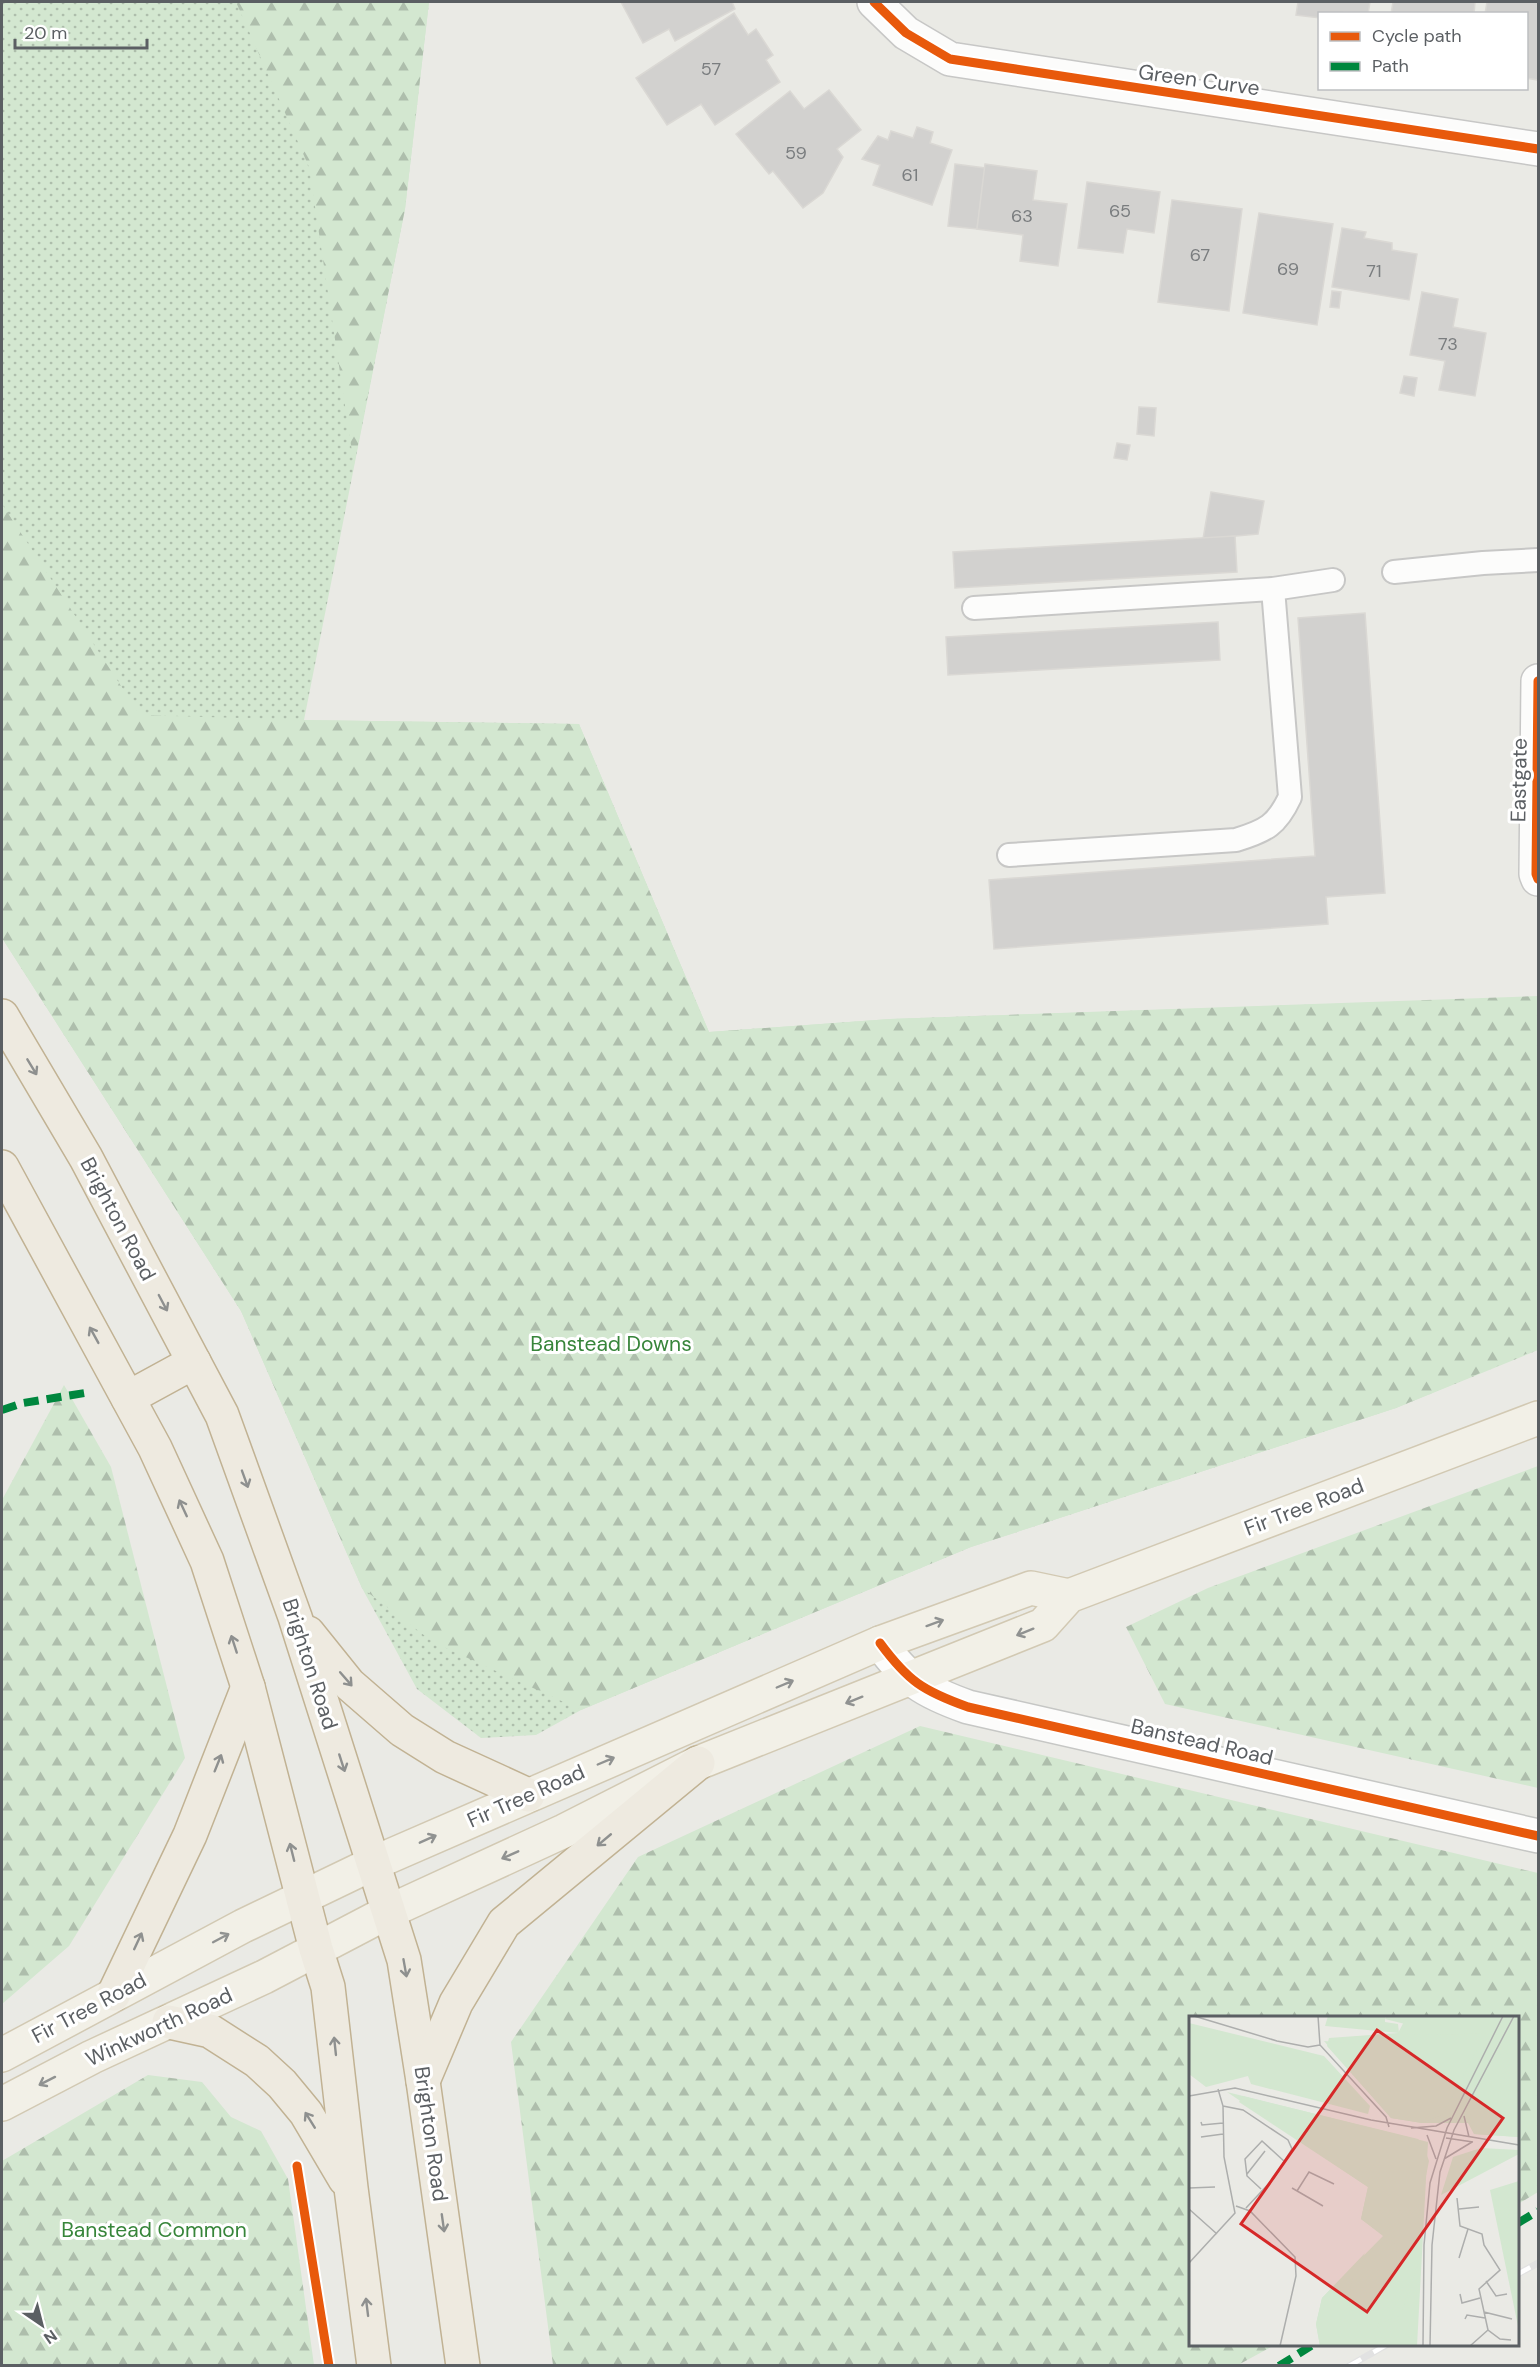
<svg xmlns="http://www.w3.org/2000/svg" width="1540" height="2367" viewBox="0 0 1540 2367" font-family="'DM Sans',sans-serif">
<defs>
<pattern id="grass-dots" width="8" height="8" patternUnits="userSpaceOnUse" patternTransform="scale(1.5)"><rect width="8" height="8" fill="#d3e7d0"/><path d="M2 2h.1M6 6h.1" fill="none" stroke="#aebeac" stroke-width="1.8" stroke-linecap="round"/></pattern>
<pattern id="forest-firs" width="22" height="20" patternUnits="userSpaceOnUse" patternTransform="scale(1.5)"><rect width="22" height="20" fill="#d3e7d0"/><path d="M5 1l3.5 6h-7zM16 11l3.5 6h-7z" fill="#aebeac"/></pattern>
</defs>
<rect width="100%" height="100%" fill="#eaeae5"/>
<!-- grass -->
<polygon fill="url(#grass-dots)" points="2,2 429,2 405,209 304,720 579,724 709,1032 890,1019 1538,997 1538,1350 1396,1408 971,1547 581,1710 536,1735 481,1738 417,1689 362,1588 241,1311 2,938"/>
<!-- forest -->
<g fill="url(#forest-firs)">
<polygon points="236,2 429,2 405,209 354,465 309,167"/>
<polygon points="2,504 140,715 304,720 579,724 709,1032 890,1019 1538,996 1538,1349 1396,1408 971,1547 581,1710 433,1642 362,1588 241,1311 2,938"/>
<polygon points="64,1385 111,1467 185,1758 69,1946 2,2004 2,1500"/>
<polygon points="1538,1466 1538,1788 1165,1704 1126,1627 1208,1588"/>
<polygon points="920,1726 1538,1873 1538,2192 1518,2204 1518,2018 1190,2018 1190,2344 1275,2345 1238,2365 553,2365 511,2042 638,1857"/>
<polygon points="148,2075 202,2082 231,2117 261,2131 288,2179 314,2365 2,2365 2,2161"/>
</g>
<!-- building -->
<g fill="#d2d1cf" stroke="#dad8d4" stroke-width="1.5">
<polygon points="621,2 732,2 735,9 675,41 669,29 643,43"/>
<polygon points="1298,2 1370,2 1368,14 1344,12 1344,14 1320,14 1320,18 1296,15"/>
<polygon points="1393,2 1475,2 1474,14 1391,14"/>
<polygon points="1487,2 1538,2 1538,80 1526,78 1526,14 1485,14"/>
<polygon points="734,13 748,35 756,29 773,55 766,60 780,82 715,125 701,104 667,125 636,78"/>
<polygon points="829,90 861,130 837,149 843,157 823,193 803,208 773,171 769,174 736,134 790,91 804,109"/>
<polygon points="917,127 933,132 930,143 952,150 932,205 873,185 880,165 862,159 878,136 888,140 891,131 913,138"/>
<polygon points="955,164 985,168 977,229 948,226"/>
<polygon points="985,164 1037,171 1033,200 1067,204 1058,266 1020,261 1023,235 977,229"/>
<polygon points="1087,182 1160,192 1154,233 1127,229 1123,253 1078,248"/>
<polygon points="1172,200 1242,209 1229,311 1158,302"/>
<polygon points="1259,213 1333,224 1317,325 1243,313"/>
<polygon points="1342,228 1366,232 1364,238 1392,243 1392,250 1417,254 1409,300 1332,287"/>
<polygon points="1332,291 1341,292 1339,308 1330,307"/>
<polygon points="1422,292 1458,299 1453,327 1486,333 1475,396 1439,390 1445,361 1410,355"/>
<polygon points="1404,376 1417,378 1414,396 1400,393"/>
<polygon points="1139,407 1156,408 1154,436 1137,434"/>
<polygon points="1117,443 1130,445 1127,460 1114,458"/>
<polygon points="1211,492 1264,501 1258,534 1203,539"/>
<polygon points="1235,536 1237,572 955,588 953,552"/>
<polygon points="1365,613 1385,893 1326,897 1328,924 994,949 989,880 1315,856 1298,618"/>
<polygon points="1218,622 1220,660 948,675 946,637"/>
</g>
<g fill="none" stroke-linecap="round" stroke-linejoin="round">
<!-- lane casing -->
<g stroke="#c7c7c6" stroke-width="26">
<g id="lane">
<polyline points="1394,572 1483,563 1538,560"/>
<polyline points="974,608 1273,589 1333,580"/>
<path d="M 1009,855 L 1236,840 C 1266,831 1277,825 1290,797 L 1273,589"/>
</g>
</g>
<!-- street casing -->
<g stroke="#c7c7c6" stroke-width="36">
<g id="street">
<polyline points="874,2 906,33 950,59 1538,149"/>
<polyline points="1538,681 1536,874 1538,879"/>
</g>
</g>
<!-- secondary casing -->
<g stroke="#c6c7c5" stroke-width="36">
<path id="secondary" d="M 880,1643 C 908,1681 923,1691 968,1707 L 1538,1836"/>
</g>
<!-- primary casing -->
<g stroke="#d2c9b3" stroke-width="36">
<g id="primary">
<polyline points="2,2055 243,1926 374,1863 880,1643 1031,1588 1069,1596"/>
<polyline points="2,2104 92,2057 264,1977 390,1911 564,1831 698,1763 1043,1625 1069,1596 1538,1418"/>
</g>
</g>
<!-- highway casing -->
<g stroke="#c1b293" stroke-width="36">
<g id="highway">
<polyline points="2,1016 86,1158 222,1415 295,1617 404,1960 423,2081 463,2366"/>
<polyline points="2,1167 155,1448 207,1561 248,1687 316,1949 328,1987 351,2188 374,2366"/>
<polyline points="128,1398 194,1362"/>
<polyline points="308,1633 349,1684 402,1730 445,1757 528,1795"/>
<polyline points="114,1994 190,1835 248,1687"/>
<polyline points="169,2022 210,2031 257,2061 282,2084 306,2113 345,2179"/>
<polyline points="423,2081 456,2003 504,1923 698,1763"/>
</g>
</g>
<!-- lane -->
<use href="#lane" stroke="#fcfcfb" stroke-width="22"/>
<!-- street -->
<use href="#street" stroke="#fcfcfb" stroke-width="33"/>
<!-- secondary -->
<use href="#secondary" stroke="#fcfcfb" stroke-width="33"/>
<!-- primary -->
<use href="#primary" stroke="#f2f0e7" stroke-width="33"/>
<!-- highway -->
<use href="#highway" stroke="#eeeae0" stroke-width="33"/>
<!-- rail casing -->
<g stroke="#e2e2e2" stroke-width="7">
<g id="rail">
<polyline points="1518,2274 1538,2263"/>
<polyline points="1349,2366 1388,2344"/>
</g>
</g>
<!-- rail -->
<use href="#rail" stroke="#fff" stroke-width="4.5" stroke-dasharray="14" stroke-linecap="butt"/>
<!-- quiet -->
<g stroke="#00873e" stroke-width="8" stroke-dasharray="15 8" stroke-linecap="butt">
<polyline points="2,1410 23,1403 91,1392"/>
<polyline points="1518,2223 1538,2211"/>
<polyline points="1279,2366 1314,2344"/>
</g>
<!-- cycleway casing -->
<g stroke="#fff" stroke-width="13">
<g id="cycleway">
<polyline points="874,2 906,33 950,59 1538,149"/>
<polyline points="1538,681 1536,874 1538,879"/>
<path d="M 880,1643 C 908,1681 923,1691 968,1707 L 1538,1836"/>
<polyline points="297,2166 329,2366"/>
</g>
</g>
<!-- cycleway -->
<use href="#cycleway" stroke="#e8590c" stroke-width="9"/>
</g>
<!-- one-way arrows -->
<defs><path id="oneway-shaft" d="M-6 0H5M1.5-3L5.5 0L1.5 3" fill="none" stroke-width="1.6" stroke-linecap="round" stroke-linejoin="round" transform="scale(1.5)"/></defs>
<g stroke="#8e908f">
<use href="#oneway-shaft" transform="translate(32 1067) rotate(59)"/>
<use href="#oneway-shaft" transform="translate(163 1303) rotate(62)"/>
<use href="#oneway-shaft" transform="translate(94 1335) rotate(-119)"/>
<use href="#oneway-shaft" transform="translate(245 1479) rotate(70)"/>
<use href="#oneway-shaft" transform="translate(183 1508) rotate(-115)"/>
<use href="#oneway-shaft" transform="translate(234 1644) rotate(-108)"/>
<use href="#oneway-shaft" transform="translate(346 1679) rotate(49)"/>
<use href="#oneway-shaft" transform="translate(218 1763) rotate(-68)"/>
<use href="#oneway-shaft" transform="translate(342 1763) rotate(72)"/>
<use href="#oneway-shaft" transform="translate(604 1840) rotate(140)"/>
<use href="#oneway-shaft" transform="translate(292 1852) rotate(-104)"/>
<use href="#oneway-shaft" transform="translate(138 1941) rotate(-65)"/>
<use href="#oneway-shaft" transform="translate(405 1968) rotate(80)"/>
<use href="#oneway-shaft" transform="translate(335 2046) rotate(-96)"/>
<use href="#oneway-shaft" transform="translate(310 2120) rotate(-122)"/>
<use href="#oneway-shaft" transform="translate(443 2223) rotate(82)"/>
<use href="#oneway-shaft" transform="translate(367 2307) rotate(-97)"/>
</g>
<g stroke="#909291">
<use href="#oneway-shaft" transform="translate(935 1623) rotate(-20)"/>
<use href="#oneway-shaft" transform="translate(1025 1632) rotate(158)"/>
<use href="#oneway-shaft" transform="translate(785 1684) rotate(-23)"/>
<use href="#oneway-shaft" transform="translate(854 1700) rotate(158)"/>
<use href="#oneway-shaft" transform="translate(606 1761) rotate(-23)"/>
<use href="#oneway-shaft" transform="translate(428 1839) rotate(-24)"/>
<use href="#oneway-shaft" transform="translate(510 1855) rotate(156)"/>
<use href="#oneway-shaft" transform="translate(221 1938) rotate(-28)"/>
<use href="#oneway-shaft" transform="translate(47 2081) rotate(153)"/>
</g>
<g text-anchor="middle" stroke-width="6" stroke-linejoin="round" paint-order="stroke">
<!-- number labels -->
<g font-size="18" fill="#7a7d7f">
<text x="711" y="75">57</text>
<text x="796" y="159">59</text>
<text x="910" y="181">61</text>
<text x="1120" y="217">65</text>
<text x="1022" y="222">63</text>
<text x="1200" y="261">67</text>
<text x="1288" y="275">69</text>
<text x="1374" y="277">71</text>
<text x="1448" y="350">73</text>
</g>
<!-- street labels -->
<g font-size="21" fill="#5b5f63" stroke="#fff">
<text transform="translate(1199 80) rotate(8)" y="7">Green Curve</text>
<text transform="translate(1519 780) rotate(-89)" y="7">Eastgate</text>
<text transform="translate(118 1219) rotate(62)" y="7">Brighton Road</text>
<text transform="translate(1304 1507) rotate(-21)" y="7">Fir Tree Road</text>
<text transform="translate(310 1664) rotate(72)" y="7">Brighton Road</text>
<text transform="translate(1202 1742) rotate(13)" y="7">Banstead Road</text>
<text transform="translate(526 1796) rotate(-24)" y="7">Fir Tree Road</text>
<text transform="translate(89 2008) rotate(-28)" y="7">Fir Tree Road</text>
<text transform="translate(159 2027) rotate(-25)" y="7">Winkworth Road</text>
<text transform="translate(431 2134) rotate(82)" y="7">Brighton Road</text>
</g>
<!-- park labels -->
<g font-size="21" fill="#37853a" stroke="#fff">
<text x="611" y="1351">Banstead Downs</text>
<text x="154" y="2237">Banstead Common</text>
</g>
</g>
<!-- overview -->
<g transform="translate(1189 2016)">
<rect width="330" height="330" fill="#eaeae5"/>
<path d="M 218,0 L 330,0 L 330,121 L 285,118 L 279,107 L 233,107 L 202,102 L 138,30 L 140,22 L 209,17 ZM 38,76 L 239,126 L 228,330 L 131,330 L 127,308 L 133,282 L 194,220 L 172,203 L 179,171 ZM 330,165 L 330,315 L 301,174 Z" fill="#d3e7d0"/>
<path d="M 197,0 L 273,0 L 274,4 L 307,0 L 299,17 L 251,19 L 219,18 L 216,8 L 196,3 ZM 0,7 L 135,40 L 181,90 L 179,98 L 62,68 L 59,60 L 17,71 L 0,58 ZM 135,25 L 239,34 L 288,34 L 253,99 L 233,107 L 202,102 ZM 330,26 L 330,121 L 285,118 L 280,101 L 316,30 ZM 54,80 L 229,123 L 237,137 L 240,145 L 234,175 L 231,242 L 211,300 L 188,308 L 196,330 L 131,330 L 127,308 L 133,282 L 176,237 L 163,264 L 157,295 L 206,294 L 208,229 L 172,203 L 179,171 L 50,86 ZM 292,132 L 330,134 L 330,138 L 252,179 L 264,141 Z" fill="#d3e7d0"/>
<path d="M 139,0 L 196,0 L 196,6 L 209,8 L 210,17 L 136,10 Z" fill="#d3e7d0"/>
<path fill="none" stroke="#adaead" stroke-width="1.5" d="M 5,0 L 88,25 L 119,31 L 131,29M 129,0 L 131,29 L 197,101 L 200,111M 0,80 L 46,72 L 182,104 L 330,129M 34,90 L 54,94 L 99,124 L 103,133 L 85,162 L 57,192M 275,100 L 280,121M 12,106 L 13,109 L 34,107M 222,112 L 247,110 L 262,102M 238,119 L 247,143M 12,121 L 34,118M 257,122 L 284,126M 255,143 L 283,126M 58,158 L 76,135M 0,172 L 26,171M 103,172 L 134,190M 72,173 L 58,160 L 56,143 L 73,125 L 96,146M 108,175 L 120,156 L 145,168M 268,182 L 271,210 L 293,218 L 295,229 L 311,254 L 290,273 L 299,314 L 311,323 L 322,324M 47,190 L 61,195 L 106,241 L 107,260 L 91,330M 0,193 L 28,218M 270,193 L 290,191M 270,242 L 279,213M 0,247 L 46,197 L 35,141 L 34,90 L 29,73M 297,265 L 307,280 L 318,278M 271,278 L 273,287 L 291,282M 295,296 L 323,303M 276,303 L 278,299 L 296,302M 234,330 L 235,229 L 241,167 L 258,112 L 314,0M 241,330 L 243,229 L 251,156 L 265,114 L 325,0M 281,330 L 299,314"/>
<path fill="#d62828" fill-opacity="0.15" stroke="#d62828" stroke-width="3" d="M 188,14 L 314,102 L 178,296 L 52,208 Z"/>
<rect width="330" height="330" fill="none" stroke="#5b5f63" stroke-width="3"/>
</g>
<!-- border -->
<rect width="1540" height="2367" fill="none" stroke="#5b5f63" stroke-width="6"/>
<!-- legend -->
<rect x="1318" y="12" width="210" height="78" fill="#ffffff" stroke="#bdbfc1" stroke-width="1.5"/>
<rect x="1330" y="32" width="30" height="9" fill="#e8590c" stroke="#bdbfc1" stroke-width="1.5"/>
<text x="1372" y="42" font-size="18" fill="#5b5f63">Cycle path</text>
<rect x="1330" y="62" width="30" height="9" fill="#00873e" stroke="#bdbfc1" stroke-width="1.5"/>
<text x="1372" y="72" font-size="18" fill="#5b5f63">Path</text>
<!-- north arrow -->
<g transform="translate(42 2325) rotate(145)" stroke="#ffffff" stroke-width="4.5" paint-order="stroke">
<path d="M0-4.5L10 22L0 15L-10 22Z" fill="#5b5f63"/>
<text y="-9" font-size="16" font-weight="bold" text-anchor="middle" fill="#5b5f63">N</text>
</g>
<!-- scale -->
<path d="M15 39v9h132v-9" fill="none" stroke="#5b5f63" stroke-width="3"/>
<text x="24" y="39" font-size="18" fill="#5b5f63" stroke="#ffffff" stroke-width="4.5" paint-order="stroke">20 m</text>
</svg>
